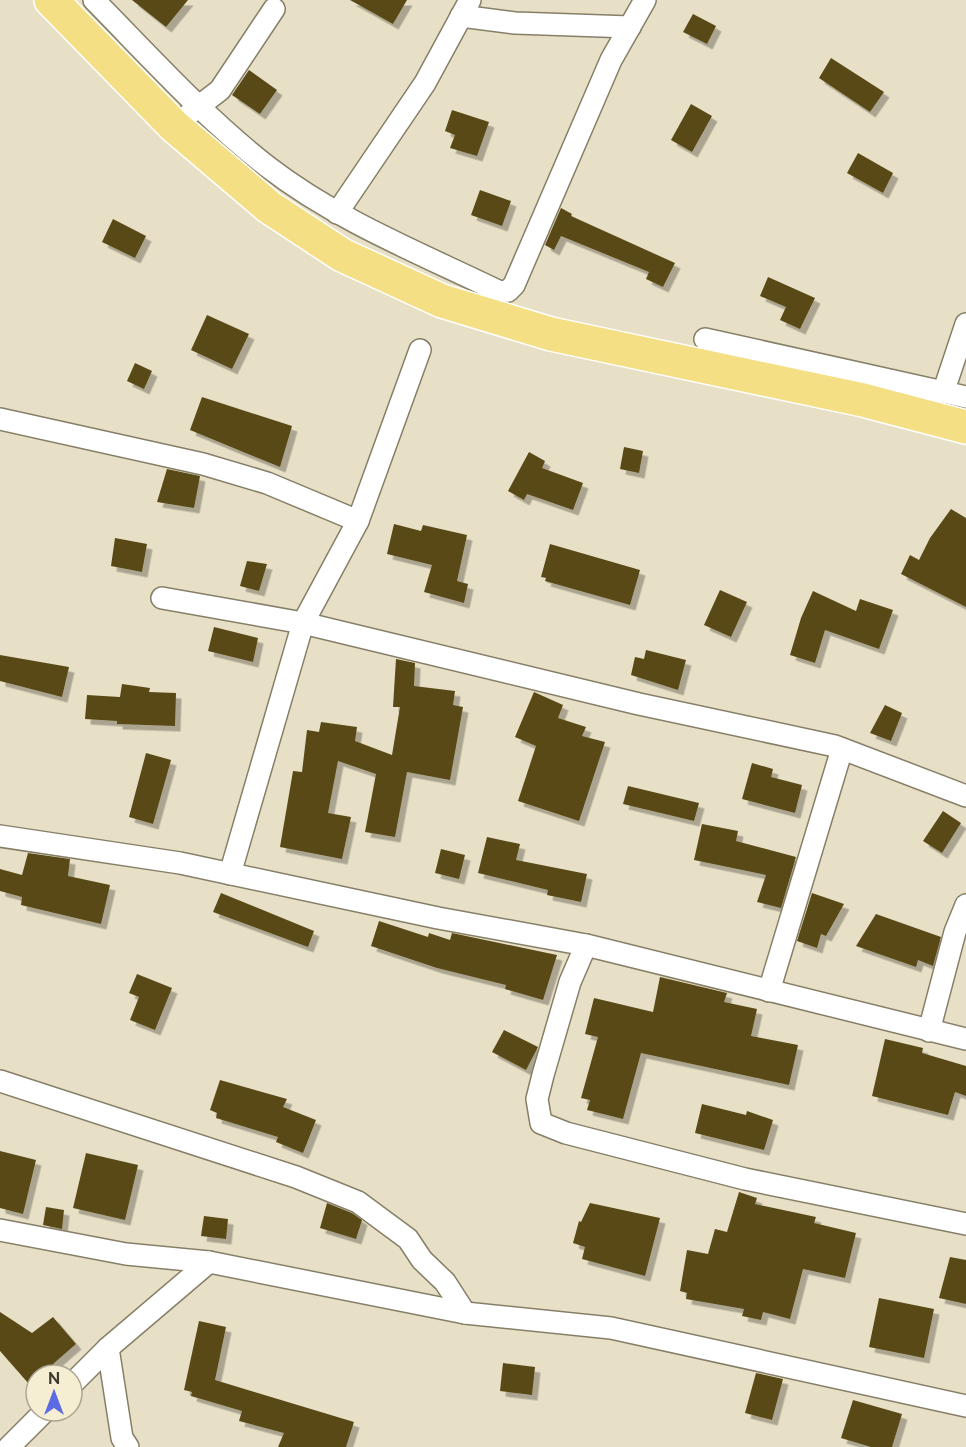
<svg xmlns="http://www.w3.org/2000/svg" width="966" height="1447" viewBox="0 0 966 1447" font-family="Raleway,sans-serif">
<defs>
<filter id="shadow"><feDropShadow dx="5.5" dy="5.5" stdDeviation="0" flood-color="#0004"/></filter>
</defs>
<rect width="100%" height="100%" fill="#e8e0c6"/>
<!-- building -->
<g fill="#584a17" filter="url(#shadow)">
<polygon points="132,0 188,0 166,27"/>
<polygon points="350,0 407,0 393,24"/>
<polygon points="693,14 716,26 707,44 683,32"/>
<polygon points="831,58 884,92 870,112 819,78"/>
<polygon points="249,70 277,90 260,114 232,95"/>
<polygon points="691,104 712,116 692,152 671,140"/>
<polygon points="452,110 489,122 477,156 450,148 455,135 445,131"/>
<polygon points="858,153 893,173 883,193 847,173"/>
<polygon points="480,190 511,201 502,226 471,215"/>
<polygon points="561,208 572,214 571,216 675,263 663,287 646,279 649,272 561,236 554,250 545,245"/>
<polygon points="113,219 146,236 135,258 102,242"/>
<polygon points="768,277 815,298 800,329 780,320 786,307 760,296"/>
<polygon points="207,315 249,334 232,369 191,350"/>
<polygon points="135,363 152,371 144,389 127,381"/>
<polygon points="202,397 292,426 280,467 190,430"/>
<polygon points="624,447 643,451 639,473 620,469"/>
<polygon points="529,452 545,461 542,468 583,483 573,510 527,494 524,500 508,491"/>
<polygon points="167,469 200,476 194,508 157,502"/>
<polygon points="951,509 966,518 966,607 901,574 910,555 919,560 930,538"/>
<polygon points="394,524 421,531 423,525 467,535 457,581 468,584 464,603 424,592 432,565 387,554"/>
<polygon points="115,538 147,544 142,572 111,566"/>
<polygon points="550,544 640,570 630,605 545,581 546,578 541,577"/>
<polygon points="247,561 267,564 259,591 240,586"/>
<polygon points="720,590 747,602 731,637 704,625"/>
<polygon points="813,591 856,611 860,599 893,610 879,649 825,630 815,663 790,655 801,618"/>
<polygon points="214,627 258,638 253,662 208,651"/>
<polygon points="646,650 686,660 678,690 631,675 635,657 644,659"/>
<polygon points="0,655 69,667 62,697 0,681"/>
<polygon points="396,659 415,663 414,686 455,691 453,705 463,707 450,780 407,772 395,837 365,832 376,774 338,761 328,813 351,817 342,859 280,847 293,771 302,772 307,730 319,732 321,722 357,727 355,741 392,755 400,707 393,707"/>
<polygon points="122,684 150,688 149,692 176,693 175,726 117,724 117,721 85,719 87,695 120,697"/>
<polygon points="534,692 563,705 558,718 586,727 582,736 605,742 579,821 518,801 536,746 515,737"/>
<polygon points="885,705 902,713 891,741 870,733"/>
<polygon points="146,753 171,760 153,824 129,817"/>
<polygon points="752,763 773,769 771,777 802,785 795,813 742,799"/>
<polygon points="628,786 699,803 694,821 623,804"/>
<polygon points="943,811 961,823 942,853 923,841"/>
<polygon points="702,824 738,831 736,841 796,857 781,908 757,902 766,875 694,860"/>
<polygon points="487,837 520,844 516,860 587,874 581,902 547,895 548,890 478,873"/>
<polygon points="441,849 465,855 459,879 435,873"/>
<polygon points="28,853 70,859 68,876 110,885 101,924 21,905 22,897 0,891 0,869 22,875"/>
<polygon points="221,893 314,931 308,947 213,912"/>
<polygon points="812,893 844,904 826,936 821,934 817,948 797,941"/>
<polygon points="876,914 941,937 933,966 918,960 916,967 856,946"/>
<polygon points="379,921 428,937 429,933 450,940 452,933 557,955 543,1000 505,989 506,985 437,968 371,946"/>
<polygon points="137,974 172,988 155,1030 130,1020 139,997 129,993"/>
<polygon points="660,977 727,993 724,1002 757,1009 751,1036 798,1045 789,1085 641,1053 623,1119 587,1110 590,1100 581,1098 598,1037 585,1034 594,998 653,1012"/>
<polygon points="504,1030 538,1047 526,1070 492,1052"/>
<polygon points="885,1039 923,1048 922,1053 966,1066 966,1096 955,1092 948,1115 872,1096"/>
<polygon points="220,1080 287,1099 283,1107 316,1120 303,1153 276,1142 278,1137 216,1118 217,1113 210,1110"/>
<polygon points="702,1104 746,1115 747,1111 773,1120 764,1150 695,1133"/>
<polygon points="0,1151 36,1160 23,1214 0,1208"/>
<polygon points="86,1153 138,1165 125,1220 73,1208"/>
<polygon points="739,1192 757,1198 755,1204 816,1217 814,1223 856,1233 845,1278 803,1269 790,1319 763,1312 761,1320 742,1316 744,1309 686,1299 687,1293 680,1291 687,1250 708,1254 715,1229 727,1232"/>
<polygon points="327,1203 352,1213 362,1220 356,1239 320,1228"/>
<polygon points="590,1203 660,1218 645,1276 582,1259 585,1247 573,1243 579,1221 581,1222"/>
<polygon points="46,1207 64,1210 62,1229 43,1225"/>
<polygon points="204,1216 228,1219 226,1239 201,1236"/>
<polygon points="950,1257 966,1260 966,1304 939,1298"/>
<polygon points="879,1298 934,1309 924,1358 869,1347"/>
<polygon points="0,1312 32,1333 53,1317 76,1344 53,1364 63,1375 36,1375 36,1392 0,1351"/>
<polygon points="199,1321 226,1327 215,1380 354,1422 346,1447 278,1447 284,1433 239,1421 242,1411 191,1396 192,1392 184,1390"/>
<polygon points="503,1363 535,1367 532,1395 500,1391"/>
<polygon points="756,1373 783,1379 772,1420 745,1413"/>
<polygon points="853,1400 902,1414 892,1447 871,1447 841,1438"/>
</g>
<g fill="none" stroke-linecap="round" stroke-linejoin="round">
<!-- street casing -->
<g stroke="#867f67" stroke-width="24">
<g id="street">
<path d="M 94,0 C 150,57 205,118 268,167 C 338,221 422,254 500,292 L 508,291 L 514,285 L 611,60 L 645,0"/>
<polyline points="461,16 515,23 630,27"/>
<polyline points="189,114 220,90 274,9"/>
<polyline points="337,213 425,83 470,0"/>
<polyline points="705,339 966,397"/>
<polyline points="944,390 966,324"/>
<polyline points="0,419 203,464 267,483 358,521"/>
<polyline points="162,598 303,623 639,704 835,746 966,796"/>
<polyline points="0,836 180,863 438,918 586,945 966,1039"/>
<polyline points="230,874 303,623 358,521 420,350"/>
<polyline points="586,945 570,982 543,1075 537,1099 541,1123 566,1133 745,1179 966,1224"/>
<polyline points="769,991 842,749"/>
<polyline points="929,1031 955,932 966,905"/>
<polyline points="0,1081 296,1177 358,1202 408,1239 422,1260 445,1282 465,1313"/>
<polyline points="0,1230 126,1254 209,1262 465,1313 611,1328 966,1406"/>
<polyline points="108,1348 122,1438 128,1447"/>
<polyline points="72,1384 108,1348 209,1262"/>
<polyline points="9,1447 45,1411"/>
</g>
</g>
<!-- primary casing -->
<g stroke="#fff" stroke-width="36">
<polyline id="primary" points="51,0 174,126 269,207 342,255 442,301 551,334 863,400 966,427"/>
</g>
<!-- street -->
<use href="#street" stroke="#fff" stroke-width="21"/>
<!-- primary -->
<use href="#primary" stroke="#f5df85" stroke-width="33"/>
</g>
<!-- north arrow -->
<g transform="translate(54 1393)"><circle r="28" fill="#f5eed3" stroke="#aca692" stroke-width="1.5"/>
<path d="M0-4.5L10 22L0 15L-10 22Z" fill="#5c6be3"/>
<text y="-9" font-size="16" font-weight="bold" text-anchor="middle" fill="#3e3b30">N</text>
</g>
</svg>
